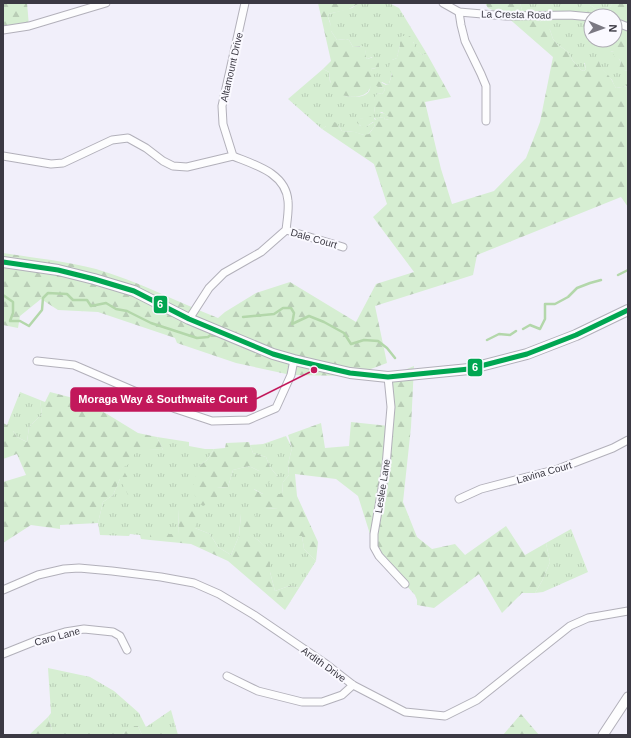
<svg xmlns="http://www.w3.org/2000/svg" width="631" height="738" viewBox="0 0 631 738" font-family="Arial,sans-serif">
<defs>
<pattern id="grass-tufts" width="24" height="20" patternUnits="userSpaceOnUse"><rect width="24" height="20" fill="#d6eed2"/><path d="M3 7l-1-3M5 7V3M7 7l1-3M15 17l-1-3M17 17v-4M19 17l1-3" fill="none" stroke="#b9cdb6"/></pattern>
<pattern id="forest-firs" width="22" height="20" patternUnits="userSpaceOnUse"><rect width="22" height="20" fill="#d6eed2"/><path d="M5 1l3.5 6h-7zM16 11l3.5 6h-7z" fill="#b9cdb6"/></pattern>
</defs>
<rect width="100%" height="100%" fill="#f1effa"/>
<!-- grass -->
<g fill="url(#grass-tufts)">
<path d="M 358,3 L 389,3 L 399,8 L 427,54 L 423,55 L 414,50 L 414,42 L 400,42 L 400,45 L 397,57 L 397,58 L 392,60 C 392,70 393,75 388,85 L 382,82 L 378,87 L 384,88 L 385,90 L 382,94 L 378,93 C 373,99 374,105 375,113 C 381,113 385,112 389,117 L 389,119 L 385,120 L 384,117 L 378,118 L 376,120 L 375,118 L 359,119 L 359,125 L 365,127 L 374,122 L 375,123 L 374,127 L 368,135 L 364,135 L 354,132 L 342,131 L 339,126 L 326,126 L 322,129 L 288,99 L 323,69 L 329,72 L 330,82 L 345,96 C 352,97 367,99 370,89 C 371,86 369,81 369,79 L 373,76 L 371,69 L 376,68 L 372,57 L 367,59 L 365,55 L 366,51 L 361,46 L 353,47 L 349,40 L 346,39 L 337,40 L 331,31 L 330,22 L 328,17 L 329,14 L 332,13 L 352,8 L 358,4 Z"/>
<polygon points="520,3 613,3 610,7 596,9 590,5 591,40 614,40 614,42 610,51 614,52 621,62 620,66 624,70 628,71 628,86 616,88 614,85 612,80 600,67 599,61 584,63 586,69 584,71 581,70 573,61 568,52 557,44 553,39 550,30 539,20 533,19 530,15 522,10"/>
<polygon points="20,392 40,400 42,414 29,427 27,442 17,437 13,431 7,431 7,425"/>
<polygon points="286,436 292,448 288,464 289,475 283,482 282,494 263,494 254,489 265,508 278,509 285,536 302,536 304,549 316,561 299,588 289,586 275,591 270,572 270,552 258,540 249,535 257,521 241,514 239,536 231,555 218,547 210,534 195,528 178,509 179,534 169,534 150,531 150,540 141,539 140,535 130,534 129,536 100,535 98,523 103,502 113,495 120,479 122,468 134,448 163,450 157,437 189,442 189,446 205,449 214,449 207,460 198,467 217,488 228,487 233,470 249,466 259,471 278,477 270,467 266,457 253,453 250,445 263,444"/>
<polygon points="571,529 588,572 543,592 535,593 542,581 550,562 546,543"/>
<path d="M 48,668 L 90,677 L 114,691 L 139,713 L 146,727 L 171,710 L 178,735 L 142,735 L 138,726 C 130,727 126,729 122,735 L 100,735 L 99,734 L 82,734 L 81,735 L 52,735 L 52,730 L 48,717 L 51,713 Z"/>
</g>
<!-- forest -->
<g fill="url(#forest-firs)">
<polygon points="3,3 27,3 29,26 3,30"/>
<path d="M 318,3 L 358,3 L 358,4 L 347,10 L 332,13 L 329,14 L 328,17 L 331,26 L 331,31 L 337,40 L 346,39 L 349,40 L 353,47 L 364,46 C 368,50 364,54 367,59 C 374,57 375,57 379,64 L 379,67 L 371,69 L 372,71 L 376,72 L 377,74 L 374,74 L 373,75 L 374,78 L 369,79 C 370,81 371,82 371,84 C 371,86 370,89 369,90 C 363,100 341,98 334,90 C 330,86 330,78 329,72 L 323,69 L 331,61 Z"/>
<path d="M 485,3 L 520,3 L 522,10 L 530,15 L 533,19 L 546,23 L 550,30 L 553,39 L 557,44 L 568,52 L 573,61 L 581,70 L 584,71 L 586,69 L 584,60 C 590,57 593,57 599,61 C 601,70 606,71 611,79 C 613,82 614,85 616,88 L 628,86 L 628,207 L 621,197 L 477,255 L 473,275 L 375,306 L 387,363 L 352,376 L 291,375 L 236,363 L 177,343 L 175,338 L 98,312 L 58,310 L 41,299 L 20,316 L 18,328 L 3,325 L 3,253 C 34,258 66,261 96,269 C 138,281 177,302 218,318 L 225,312 L 256,293 L 290,282 L 356,322 L 376,284 L 414,272 L 373,217 L 387,204 L 374,164 L 322,129 L 326,126 L 334,122 L 337,123 L 342,131 L 355,132 L 364,135 L 369,134 L 374,127 L 375,123 L 373,122 L 364,128 L 357,123 L 357,122 L 359,119 L 373,116 L 375,120 L 378,118 L 384,117 L 385,120 L 389,119 L 389,117 L 382,112 L 377,114 L 375,113 C 374,105 372,99 378,93 L 382,94 L 385,90 L 384,88 L 378,87 L 375,85 L 376,82 L 378,81 L 386,85 L 388,85 C 390,82 391,77 392,74 C 388,68 388,67 392,60 L 397,58 L 397,57 L 400,45 L 400,38 L 402,36 L 409,36 L 413,38 L 415,50 L 423,55 L 427,54 L 451,97 L 425,102 L 441,169 L 452,204 L 494,191 L 526,158 L 540,122 L 553,57 L 506,16 L 488,8 Z"/>
<path d="M 584,3 L 590,5 L 596,9 L 610,7 L 613,3 L 626,3 L 628,6 L 628,71 L 619,69 L 621,62 L 619,59 L 615,58 L 614,56 L 614,52 L 610,51 L 609,48 L 610,45 L 614,42 L 614,40 L 615,40 L 615,16 L 587,16 C 584,13 581,11 581,6 Z"/>
<polygon points="414,366 411,427 403,502 417,537 432,549 455,544 465,555 506,526 525,555 546,543 550,562 542,581 535,593 522,593 502,613 479,574 434,608 417,605 417,600 415,595 387,564 374,547 358,496 336,479 295,474 297,496 318,542 316,561 304,549 302,536 285,536 274,525 278,509 265,508 250,503 253,489 263,494 282,494 283,482 289,475 288,464 292,448 288,435 321,423 325,448 349,446 351,422 389,426 388,377"/>
<polygon points="50,392 77,399 107,414 138,433 157,437 163,450 134,449 134,461 122,468 135,490 128,495 120,479 113,495 103,502 98,523 60,525 60,529 31,525 3,543 3,482 26,475 17,454 3,459 3,423 7,425 7,431 13,431 17,437 27,442 29,427 42,414 40,400 45,402"/>
<polygon points="249,442 253,453 266,457 270,467 278,477 266,484 259,471 249,466 233,470 228,487 217,488 217,499 203,506 196,501 193,487 198,467 207,460 214,449 225,448 226,443"/>
<polygon points="191,505 199,516 195,528 210,534 218,547 231,555 239,536 241,514 253,513 258,521 250,535 258,540 270,551 270,572 275,591 289,586 299,588 285,610 228,561 191,544 150,540 150,531 161,527 169,534 179,534 178,509"/>
<polygon points="521,714 539,735 503,735"/>
<polygon points="48,717 52,731 52,735 29,735"/>
<polygon points="132,726 138,726 142,735 122,735 126,730"/>
</g>
<g fill="none" stroke-linecap="round" stroke-linejoin="round">
<!-- stream -->
<g stroke="#b3d7aa" stroke-width="2.5">
<polyline points="618,275 628,270"/>
<polyline points="3,295 13,302 13,313 10,321 20,321 29,326 42,310 43,298 48,293 67,294 73,300 87,300 91,306 106,303 116,309 127,311 151,323 197,338 208,337 214,332"/>
<polyline points="243,317 274,314 283,308 291,308 294,313 292,324 309,316 324,322 344,333 351,344 364,340 378,341 387,348 395,358"/>
<polyline points="523,329 530,325 540,329 545,319 545,304 555,304 568,297 577,288 590,283 601,280"/>
<polyline points="487,340 499,334 510,335 516,331"/>
</g>
<!-- minor casing -->
<g stroke="#b2b0ba" stroke-width="9">
<g id="minor">
<polyline points="443,3 459,12 506,16 570,15 591,17"/>
<polyline points="459,12 461,25 465,41 481,74 486,86 486,121"/>
<polyline points="615,22 628,27"/>
<polyline points="3,30 29,26 106,3"/>
<polyline points="3,156 51,164 63,163 112,140 128,138 146,148 163,161 173,166 187,167 233,156"/>
<polyline points="286,230 343,247"/>
<path d="M 189,319 L 209,288 L 224,273 L 261,252 L 286,230 C 287,221 289,210 288,201 C 286,173 255,165 233,156 L 223,124 L 222,106 L 245,3"/>
<polyline points="37,361 74,365 176,409 212,421 248,420 276,408 291,375 294,360"/>
<polyline points="388,377 391,407 386,466 374,534 374,547 379,556 405,584"/>
<polyline points="459,499 481,489 558,469 613,448 628,440"/>
<polyline points="3,590 38,575 64,569 79,568 112,571 161,577 194,583 219,594 254,615 326,664 353,685 405,712 445,716 477,700 570,626 588,618 628,611"/>
<polyline points="3,654 38,640 65,632 84,629 113,632 120,636 127,650"/>
<polyline points="227,676 258,691 302,702 322,702 342,695 353,685"/>
</g>
</g>
<!-- tertiary casing -->
<g stroke="#b2b0ba" stroke-width="11">
<polyline id="tertiary" points="603,735 628,697"/>
</g>
<!-- secondary casing -->
<g stroke="#b2b0ba" stroke-width="12">
<polyline id="secondary" points="3,262 58,270 94,279 134,291 189,319 273,354 294,360 350,373 388,377 469,369 527,354 576,335 628,310"/>
</g>
<!-- minor -->
<use href="#minor" stroke="#fdfdfe" stroke-width="7"/>
<!-- tertiary -->
<use href="#tertiary" stroke="#fdfdfe" stroke-width="9"/>
<!-- secondary -->
<use href="#secondary" stroke="#fdfdfe" stroke-width="10"/>
<!-- bus-1 casing -->
<g stroke="#faf9ff" stroke-width="8">
<polyline id="bus-1" points="3,262 58,270 94,279 134,291 189,319 273,354 294,360 350,373 388,377 469,369 527,354 576,335 628,310"/>
</g>
<!-- bus-1 -->
<use href="#bus-1" stroke="#00a651" stroke-width="5"/>
</g>
<g text-anchor="middle" stroke-width="4" stroke-linejoin="round" paint-order="stroke">
<!-- street labels -->
<g font-size="10" fill="#3b3943" stroke="#faf9ff">
<text transform="translate(516 14) rotate(1)" y="4">La Cresta Road</text>
<text transform="translate(231 67) rotate(-77)" y="4">Altamount Drive</text>
<text transform="translate(314 238) rotate(16)" y="4">Dale Court</text>
<text transform="translate(544 472) rotate(-16)" y="4">Lavina Court</text>
<text transform="translate(382 486) rotate(-81)" y="4">Leslee Lane</text>
<text transform="translate(57 636) rotate(-15)" y="4">Caro Lane</text>
<text transform="translate(324 664) rotate(36)" y="4">Ardith Drive</text>
</g>
</g>
<!-- callouts -->
<path fill="none" stroke="#c2185b" stroke-width="1.5" d="M314 370L256 399"/>
<circle fill="#c2185b" stroke="#faf9ff" stroke-width="1.5" cx="314" cy="370" r="4"/>
<rect fill="#c2185b" stroke="#c2185b" stroke-width="1.5" x="71" y="388" width="185" height="23" rx="4"/>
<g font-size="11" text-anchor="middle" font-weight="bold" fill="#fff">
<text x="163" y="403">Moraga Way &amp; Southwaite Court</text>
</g>
<g stroke="#faf9ff" stroke-width="1.5">
<rect x="153" y="295" width="15" height="19" rx="4" fill="#00a651"/>
<rect x="467" y="358" width="16" height="19" rx="4" fill="#00a651"/>
</g>
<g font-size="11" text-anchor="middle" font-weight="bold" fill="#fff">
<text x="160" y="308">6</text>
<text x="475" y="371">6</text>
</g>
<!-- border -->
<rect width="631" height="738" fill="none" stroke="#3b3943" stroke-width="8"/>
<!-- north arrow -->
<g transform="translate(603 28) rotate(92)"><circle r="19" fill="#faf9ff" stroke="#aeacb4"/>
<path d="M0-3L7 15L0 10L-7 15Z" fill="#7b7983"/>
<text y="-6" font-size="11" font-weight="bold" text-anchor="middle" fill="#3b3943">N</text>
</g>
</svg>
